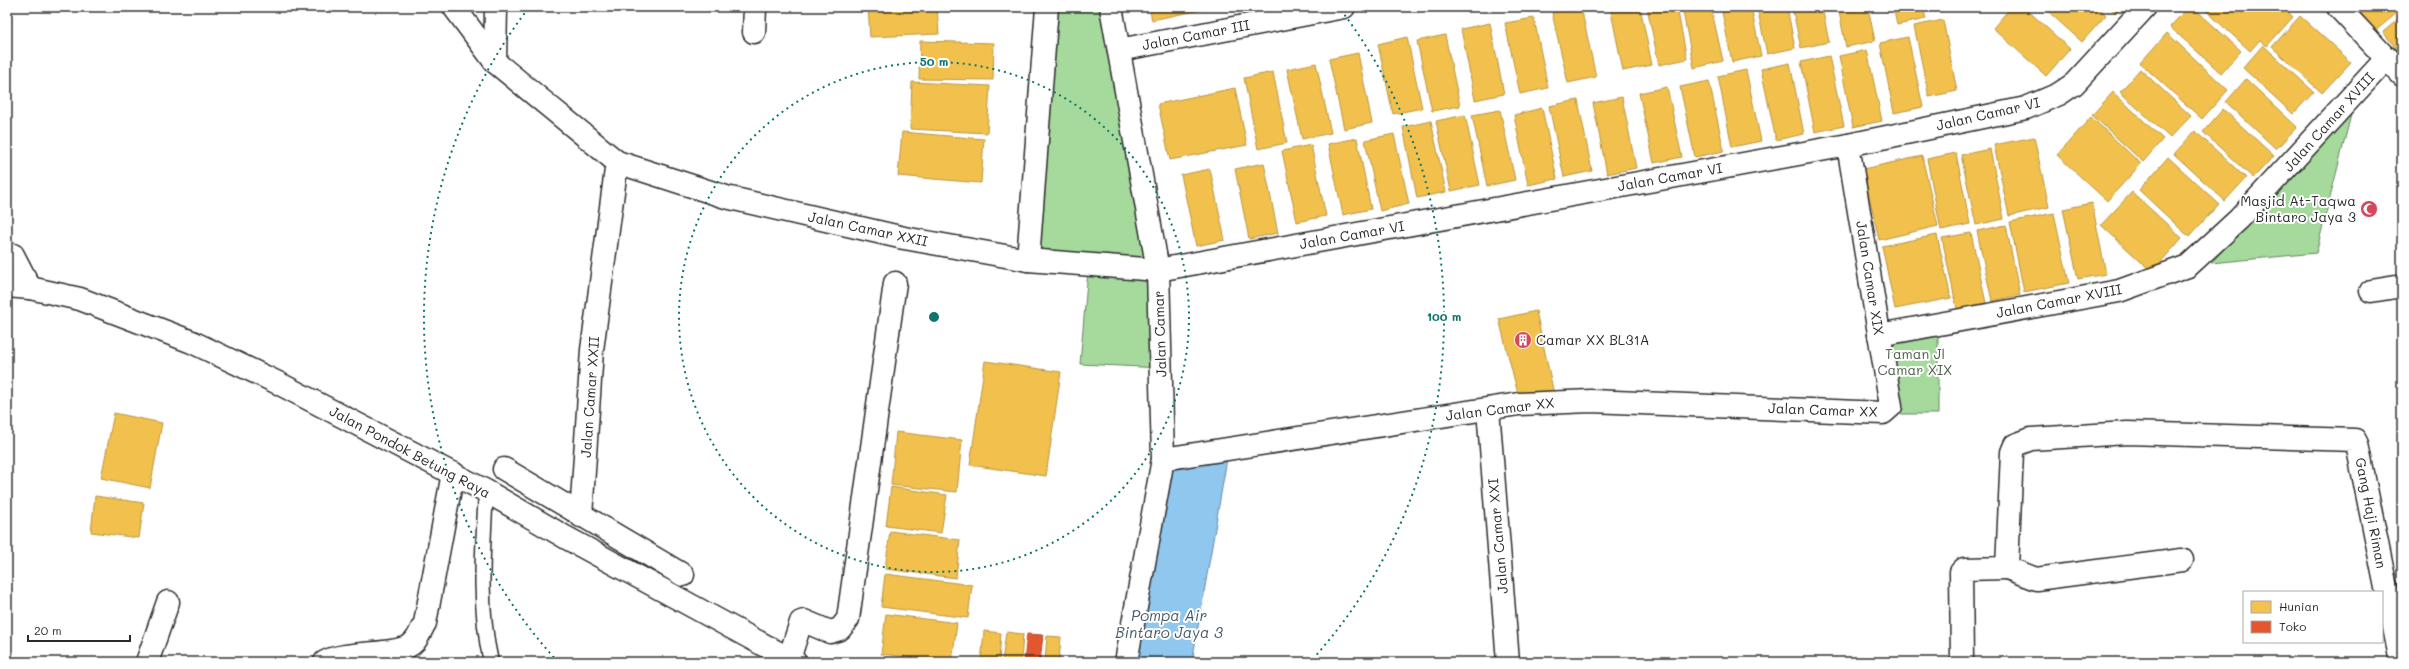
<svg xmlns="http://www.w3.org/2000/svg" width="2409" height="669" viewBox="0 0 2409 669" font-family="Mali,sans-serif">
<rect width="100%" height="100%" fill="#fff"/>
<filter id="ink" filterUnits="userSpaceOnUse"><feTurbulence type="fractalNoise" baseFrequency=".025" numOctaves="2"/><feDisplacementMap in="SourceGraphic" scale="8" xChannelSelector="R" yChannelSelector="G"/><feConvolveMatrix kernelMatrix="1 2 1 2 8 2 1 2 1" color-interpolation-filters="sRGB"/></filter>
<g filter="url(#ink)">
<!-- green -->
<g fill="#a6da9d" stroke="#688264">
<polygon points="1052,7 1110,7 1157,267 1037,253"/>
<polygon points="2352,111 2316,253 2211,263"/>
<polygon points="1088,270 1158,270 1161,368 1080,364"/>
<polygon points="1938,333 1938,414 1898,414 1888,342"/>
</g>
<!-- water -->
<polygon fill="#90c7ee" stroke="#6889a0" points="1228,453 1192,662 1133,662 1168,464"/>
<!-- homes -->
<g fill="#f2c14e" stroke="#b69444">
<polygon points="868,7 937,7 939,34 870,37"/>
<polygon points="1149,7 1215,7 1152,20"/>
<polygon points="1581,7 1596,77 1568,83 1552,13"/>
<polygon points="1610,7 1640,7 1652,65 1623,71"/>
<polygon points="1647,7 1677,7 1687,59 1659,65"/>
<polygon points="1682,7 1711,7 1723,61 1694,68"/>
<polygon points="1721,7 1751,7 1761,56 1732,62"/>
<polygon points="1757,7 1787,7 1795,48 1767,54"/>
<polygon points="1792,7 1822,7 1829,42 1801,48"/>
<polygon points="1838,7 1868,7 1875,41 1846,47"/>
<polygon points="1893,7 1923,7 1926,19 1897,25"/>
<polygon points="2011,7 2024,7 2070,49 2046,76 1993,28"/>
<polygon points="2043,7 2098,7 2106,15 2082,42"/>
<polygon points="2109,7 2121,7 2116,13"/>
<polygon points="2188,7 2193,7 2241,51 2221,73 2170,27"/>
<polygon points="2202,7 2283,7 2293,17 2267,46 2260,40 2250,51"/>
<polygon points="2356,7 2402,7 2402,9 2375,31"/>
<polygon points="2300,16 2351,62 2322,93 2272,47"/>
<polygon points="2402,16 2402,56 2383,32"/>
<polygon points="1534,18 1548,88 1520,94 1505,23"/>
<polygon points="1943,20 1957,91 1929,97 1914,26"/>
<polygon points="1490,23 1504,94 1475,100 1461,29"/>
<polygon points="2167,33 2228,90 2202,119 2140,63"/>
<polygon points="1445,35 1460,106 1432,111 1417,41"/>
<polygon points="1407,37 1422,108 1393,114 1378,44"/>
<polygon points="1908,37 1923,107 1894,113 1880,43"/>
<polygon points="920,41 994,43 993,80 919,79"/>
<polygon points="2263,45 2314,92 2293,114 2243,68"/>
<polygon points="1867,50 1882,121 1853,127 1839,56"/>
<polygon points="1358,53 1372,123 1344,129 1329,59"/>
<polygon points="1829,56 1844,126 1815,132 1801,62"/>
<polygon points="1316,63 1331,133 1302,139 1287,69"/>
<polygon points="1790,63 1804,134 1776,140 1761,69"/>
<polygon points="2140,69 2191,116 2170,138 2120,92"/>
<polygon points="1746,70 1761,141 1732,147 1718,76"/>
<polygon points="1273,72 1287,143 1258,149 1244,78"/>
<polygon points="2246,79 2297,127 2276,149 2226,102"/>
<polygon points="1709,81 1724,151 1695,157 1680,87"/>
<polygon points="912,82 990,86 987,133 910,129"/>
<polygon points="1667,87 1682,157 1654,163 1639,93"/>
<polygon points="1235,88 1247,145 1170,160 1158,104"/>
<polygon points="2113,92 2163,139 2143,162 2092,115"/>
<polygon points="1622,97 1636,168 1607,174 1593,103"/>
<polygon points="1578,100 1592,171 1564,177 1549,106"/>
<polygon points="1542,108 1557,179 1528,185 1514,115"/>
<polygon points="2223,109 2274,156 2253,178 2203,132"/>
<polygon points="1500,110 1515,180 1487,186 1472,115"/>
<polygon points="1465,115 1480,185 1451,191 1436,121"/>
<polygon points="2091,117 2141,164 2107,201 2057,155"/>
<polygon points="1431,121 1446,192 1417,198 1403,127"/>
<polygon points="2195,131 2246,178 2225,201 2174,154"/>
<polygon points="902,132 984,139 981,183 898,176"/>
<polygon points="1394,134 1409,204 1380,211 1365,140"/>
<polygon points="2034,137 2049,207 2009,216 1994,145"/>
<polygon points="1357,138 1371,209 1343,215 1328,144"/>
<polygon points="1311,145 1326,216 1297,222 1282,151"/>
<polygon points="1990,149 2004,219 1976,225 1961,155"/>
<polygon points="1956,153 1970,224 1941,230 1927,159"/>
<polygon points="1922,156 1938,226 1879,240 1863,169"/>
<polygon points="2168,157 2219,204 2189,237 2139,190"/>
<polygon points="1264,163 1278,233 1249,239 1235,169"/>
<polygon points="1210,169 1225,240 1196,246 1181,175"/>
<polygon points="2132,192 2182,238 2152,272 2101,225"/>
<polygon points="2092,203 2106,274 2078,279 2063,209"/>
<polygon points="2054,213 2069,283 2024,292 2010,222"/>
<polygon points="2006,225 2020,295 1992,301 1977,231"/>
<polygon points="1971,233 1986,303 1957,309 1942,238"/>
<polygon points="1937,235 1951,298 1895,309 1882,246"/>
<polygon points="1536,311 1554,394 1518,394 1499,319"/>
<polygon points="985,361 1061,372 1046,476 970,465"/>
<polygon points="114,413 162,423 150,488 101,478"/>
<polygon points="896,432 962,440 957,492 891,485"/>
<polygon points="891,487 947,495 941,533 886,526"/>
<polygon points="95,496 144,503 139,538 91,532"/>
<polygon points="890,531 960,540 956,578 885,569"/>
<polygon points="885,574 972,585 968,618 881,607"/>
<polygon points="886,614 957,623 952,662 881,654"/>
<polygon points="984,631 1001,633 999,662 981,662"/>
<polygon points="1006,632 1023,634 1021,662 1002,662"/>
<polygon points="1047,636 1061,637 1059,662 1045,662"/>
</g>
<!-- shops -->
<polygon fill="#e4572e" stroke="#ac4a2d" points="1027,634 1043,635 1040,662 1024,662"/>
<g fill="none" stroke-linecap="round" stroke-linejoin="round">
<!-- service casing -->
<g stroke="#2b2b2b" stroke-width="17">
<path id="service" d="M 486,491 C 483,548 478,606 491,662"/>
</g>
<!-- minor casing -->
<g stroke="#2b2b2b" stroke-width="25">
<g id="minor">
<polyline points="454,7 495,62 617,162 726,197 904,238 1028,260 1158,270 1848,145 2026,108 2059,94 2074,84 2145,7"/>
<polyline points="2338,7 2402,75"/>
<polyline points="754,32 755,7"/>
<polyline points="1119,50 1344,7"/>
<polyline points="495,62 496,7"/>
<polyline points="7,253 13,255 30,288"/>
<polyline points="1028,260 1047,7"/>
<polyline points="2371,291 2402,286"/>
<polyline points="1879,335 2119,291 2188,266 2239,219 2387,58"/>
<polyline points="1488,409 1508,662"/>
<polyline points="1163,459 1519,404 1591,401 1883,413 1891,406 1890,400 1848,145"/>
<polyline points="504,469 683,575"/>
<polyline points="581,516 592,350 617,162"/>
<polyline points="2007,568 2036,579 2182,560"/>
<polyline points="789,659 801,622 804,621 830,632 840,629 848,619 895,283"/>
<polyline points="147,662 168,602"/>
<path d="M 325,662 C 345,650 402,657 414,642 C 419,637 421,629 425,623 L 453,473"/>
<polyline points="1962,662 1961,572 1964,569 2007,568 2012,452 2015,445 2031,439 2127,433 2355,440 2357,444 2401,662"/>
</g>
</g>
<!-- tertiary casing -->
<g stroke="#2b2b2b" stroke-width="25">
<polyline id="tertiary" points="1111,7 1158,270 1163,459 1126,662"/>
</g>
<!-- secondary casing -->
<g stroke="#2b2b2b" stroke-width="25">
<polyline id="secondary" points="7,286 30,288 80,299 192,342 278,383 486,491 565,537 795,662"/>
</g>
<!-- service -->
<use href="#service" stroke="#fff" stroke-width="14"/>
<!-- minor -->
<use href="#minor" stroke="#fff" stroke-width="22"/>
<!-- tertiary -->
<use href="#tertiary" stroke="#fff" stroke-width="22"/>
<!-- secondary -->
<use href="#secondary" stroke="#fff" stroke-width="22"/>
</g>
</g>
<!-- distance rings -->
<g fill="none" stroke="#0f766e" stroke-width="2" stroke-dasharray="2 4">
<circle cx="934" cy="317" r="255"/>
<path d="M558 662A510 510 0 0 1 527 10M1341 10A510 510 0 0 1 1310 662"/>
</g>
<!-- icons -->
<defs>
<g id="mosque-disc" transform="scale(0.9)"><circle r="9.5" fill="#d1495b" stroke="#fff"/><path d="M3.5-4.9A6 6 0 1 0 3.5 4.9A5 5 0 1 1 3.5-4.9Z" fill="#fff"/></g>
<g id="building-disc" transform="scale(0.9)"><circle r="9.5" fill="#d1495b" stroke="#fff"/><path d="M-4-6H4V6H1V3H-1V6H-4ZM-2.5-4.3h1.7v1.8h-1.7ZM.8-4.3h1.7v1.8H.8ZM-2.5-1h1.7V.8h-1.7ZM.8-1h1.7V.8H.8Z" fill="#fff"/></g>
</defs>
<g fill-rule="evenodd">
<use href="#mosque-disc" x="2369" y="209"/>
<use href="#building-disc" x="1523" y="340"/>
</g>
<g text-anchor="middle" stroke-width="4" stroke-linejoin="round" paint-order="stroke">
<!-- street labels -->
<g font-size="14" fill="#2b2b2b" stroke="#fff">
<text transform="translate(1196 35) rotate(-11)" y="5">Jalan Camar III</text>
<text transform="translate(1988 114) rotate(-13)" y="5">Jalan Camar VI</text>
<text transform="translate(2329 122) rotate(-48)" y="5">Jalan Camar XVIII</text>
<text transform="translate(1670 177) rotate(-10)" y="5">Jalan Camar VI</text>
<text transform="translate(868 229) rotate(12)" y="5">Jalan Camar XXII</text>
<text transform="translate(1352 235) rotate(-10)" y="5">Jalan Camar VI</text>
<text transform="translate(1870 278) rotate(81)" y="5">Jalan Camar XIX</text>
<text transform="translate(2059 301) rotate(-11)" y="5">Jalan Camar XVIII</text>
<text transform="translate(1160 334) rotate(-92)" y="5">Jalan Camar</text>
<text transform="translate(590 397) rotate(-86)" y="5">Jalan Camar XXII</text>
<text transform="translate(1500 409) rotate(-7)" y="5">Jalan Camar XX</text>
<text transform="translate(1823 410) rotate(2)" y="5">Jalan Camar XX</text>
<text transform="translate(410 452) rotate(28)" y="5">Jalan Pondok Betung Raya</text>
<text transform="translate(2371 513) rotate(79)" y="5">Gang Haji Riman</text>
<text transform="translate(1498 536) rotate(-95)" y="5">Jalan Camar XXI</text>
</g>
<!-- poi labels -->
<g font-size="14" fill="#2b2b2b" stroke="#fff" text-anchor="end">
<text x="2356" y="206">Masjid At-Taqwa<tspan x="2356" dy="16">Bintaro Jaya 3</tspan></text>
<text x="1536" y="345" text-anchor="start">Camar XX BL31A</text>
</g>
<!-- park labels -->
<g font-size="14" fill="#50604d" stroke="#fff">
<text x="1915" y="359">Taman Jl<tspan x="1915" dy="16">Camar XIX</tspan></text>
</g>
<!-- water labels -->
<g font-size="15" font-style="italic" fill="#495a66" stroke="#fff">
<text x="1169" y="621">Pompa Air<tspan x="1169" dy="17">Bintaro Jaya 3</tspan></text>
</g>
</g>
<circle cx="934" cy="317" r="6" fill="#0f766e" stroke="#fff" stroke-width="2"/>
<g font-size="12" text-anchor="middle" font-weight="bold" fill="#0f766e" stroke="#fff" stroke-width="4" stroke-linejoin="round" paint-order="stroke">
<text x="934" y="66">50 m</text>
<text x="1444" y="321">100 m</text>
</g>
<!-- margin -->
<rect width="2409" height="669" fill="none" stroke="#fff" stroke-width="24"/>
<rect x="12" y="12" width="2385" height="645" fill="none" stroke="#2b2b2b" stroke-width="1.5" filter="url(#ink)"/>
<!-- legend -->
<rect x="2243" y="591" width="140" height="52" fill="#ffffff" stroke="#aaaaaa"/>
<rect x="2251" y="601" width="20" height="12" fill="#f2c14e" stroke="#aaaaaa"/>
<text x="2279" y="611" font-size="12" fill="#2b2b2b">Hunian</text>
<rect x="2251" y="621" width="20" height="12" fill="#e4572e" stroke="#aaaaaa"/>
<text x="2279" y="631" font-size="12" fill="#2b2b2b">Toko</text>
<!-- scale -->
<path d="M28 635v6h102v-6" fill="none" stroke="#2b2b2b" stroke-width="2"/>
<text x="34" y="635" font-size="12" fill="#2b2b2b" stroke="#ffffff" stroke-width="3" paint-order="stroke">20 m</text>
</svg>
